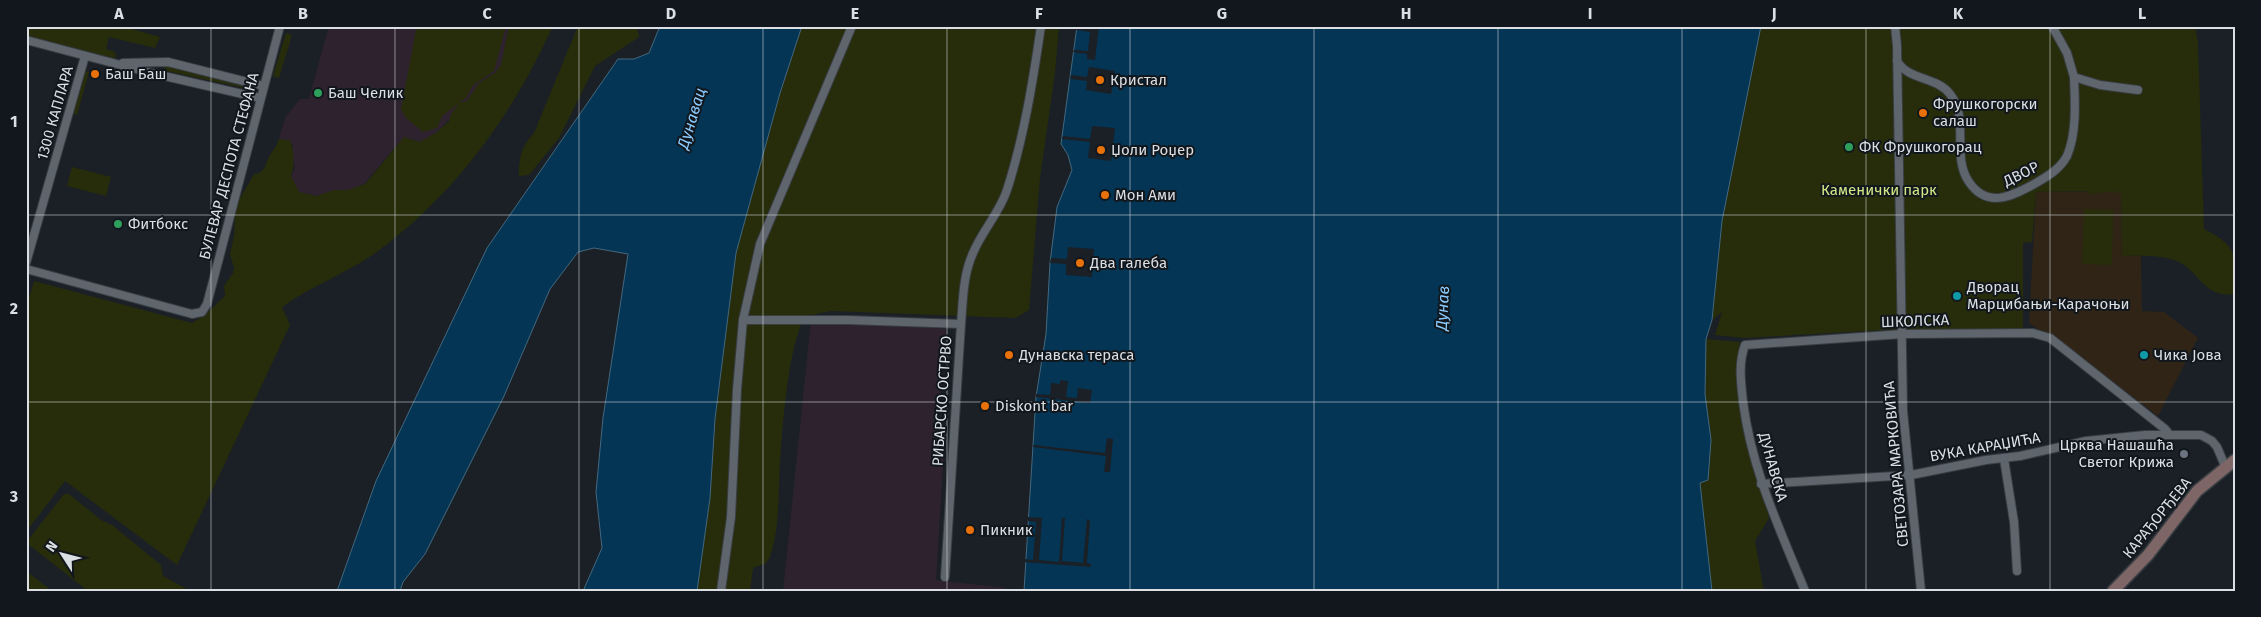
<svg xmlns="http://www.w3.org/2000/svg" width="2261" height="617" viewBox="0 0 2261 617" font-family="'Fira Sans',sans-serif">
<rect width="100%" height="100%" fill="#1a2026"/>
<!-- commercial -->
<g fill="#2e222f">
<polygon points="329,26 509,26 501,65 495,73 479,83 467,101 437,132 420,142 404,137 364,184 348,190 335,190 316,196 299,192 296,189 291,176 295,168 292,155 293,145 279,139 285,118 300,99 309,99"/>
<polygon points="811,320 946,329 937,432 945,434 936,580 1006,588 1006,591 783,591"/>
</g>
<!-- education -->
<polygon fill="#2f2416" points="2121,191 2122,256 2141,256 2142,311 2164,312 2198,338 2158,416 2098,370 2029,323 2036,192"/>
<!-- green -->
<g fill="#272d0a">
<polygon points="26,26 121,26 160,37 155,48 109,37 106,49 115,52 116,57 113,58 26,35"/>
<polygon points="411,26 506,26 494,71 472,86 467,97 442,116 437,128 423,132 406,118 401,109 416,30"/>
<path d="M 509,26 L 553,26 C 512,116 455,195 374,254 C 345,274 311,286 282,307 L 290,325 L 177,565 L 65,481 L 26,532 L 26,308 L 34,281 L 192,323 L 205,315 L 225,296 L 224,286 L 233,273 L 234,268 L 230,254 L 234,236 L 236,205 L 254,174 C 265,173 265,165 269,157 C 273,150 277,146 279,139 L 290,140 C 294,149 295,167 291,176 L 299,192 L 316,196 L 334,190 L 348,190 L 365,184 L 404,137 L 420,142 L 437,132 L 449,121 L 451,114 L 459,103 L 467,101 L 479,83 L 495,73 L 501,65 Z"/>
<path d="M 578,26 L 637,26 L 639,37 L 595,66 L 559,138 L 529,175 L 519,176 C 519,157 521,147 534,133 Z"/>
<path d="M 802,26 L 1059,26 L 1055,73 L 1040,178 L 1029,310 L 1015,318 L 831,311 L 816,314 L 803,320 C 787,357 783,422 780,463 C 778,494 780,528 770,557 L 766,563 L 753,568 L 750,591 L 697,591 L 710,498 L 715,424 L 736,253 L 780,93 Z"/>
<path d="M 1761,26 L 2195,26 L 2198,43 L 2204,229 C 2240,247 2235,257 2235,294 C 2207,298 2202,278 2184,265 C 2168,254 2141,256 2122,256 L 2121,193 L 2116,193 L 2116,191 L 2088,194 L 2087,191 L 2036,192 L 2032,242 L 2023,243 L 2023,330 L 1901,329 L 1745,338 L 1715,335 L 1722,312 L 1712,320 L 1722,221 Z"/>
<polygon points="286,33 292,35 279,78 273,76"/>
<polygon points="166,66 244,86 244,88 167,71 164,68"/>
<polygon points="85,71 89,72 77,115 73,114"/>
<polygon points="72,167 111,177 106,196 67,186"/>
<polygon points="2084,209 2113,210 2112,265 2082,264"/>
<path d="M 1706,339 L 1740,342 C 1733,397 1754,465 1769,518 L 1755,541 L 1764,591 L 1712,591 L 1700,483 L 1708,480 L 1711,440 L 1705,394 Z"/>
<polygon points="64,494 69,494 101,520 112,525 161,565 163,576 190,591 88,591 29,545 28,540"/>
<polygon points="26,571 52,591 26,591"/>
</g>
<!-- water -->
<g fill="#043554" stroke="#44687f">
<polygon points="660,26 802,26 780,93 736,253 715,419 710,498 697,591 583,591 602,548 596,492 603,418 628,254 594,248 578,252 550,289 504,396 425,554 403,582 400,591 337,591 376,481 487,248 618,59 634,59 649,53"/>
<polygon points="1077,26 1761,26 1722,221 1712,320 1706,339 1705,394 1711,440 1708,480 1700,483 1712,591 1024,591 1036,397 1046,334 1050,263 1057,207 1072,170 1068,155 1061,144"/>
</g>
<!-- pier -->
<g fill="#1a2026">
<polygon points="1091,26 1099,26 1095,60 1087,59 1087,54 1073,52 1074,50 1088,51 1090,32 1076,30 1076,28 1090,29"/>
<polygon points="1089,67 1115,71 1111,94 1086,90 1087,81 1070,79 1071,75 1087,77"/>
<polygon points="1092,126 1115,128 1111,161 1088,158 1090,142 1062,139 1063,136 1090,139"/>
<polygon points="1068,247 1094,249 1092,277 1066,275 1066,264 1050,263 1051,258 1067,259"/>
<polygon points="1060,380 1068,381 1066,397 1077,398 1078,388 1092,390 1090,403 1036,397 1036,394 1050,395 1051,383 1060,384"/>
<polygon points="1107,438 1113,439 1110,472 1104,472 1106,456 1033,447 1033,445 1105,453"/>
<polygon points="1028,517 1042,518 1039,560 1059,562 1062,518 1065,518 1062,561 1083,563 1087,519 1090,520 1087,563 1091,564 1091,567 1024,562 1024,559 1033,560 1036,522 1028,521"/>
</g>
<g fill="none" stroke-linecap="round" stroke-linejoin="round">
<!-- street casing -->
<g stroke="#383d42" stroke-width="10">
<g id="street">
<polyline points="1895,26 1897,46 1903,411 1921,591"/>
<polyline points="2052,26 2067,53 2074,77 2100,85 2138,90"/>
<polyline points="26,40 151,73 260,98"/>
<path d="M 1897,61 C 1909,81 1936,76 1950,94 C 1970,119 1951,156 1969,182 C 1988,210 2014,195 2036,183 C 2048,176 2060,169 2067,156 C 2077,133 2075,101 2074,77"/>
<polyline points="123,63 168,62 263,86"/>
<polyline points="26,263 85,56"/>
<polyline points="26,269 192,314 202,312 207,304 280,26"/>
<polyline points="743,320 848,320 961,324 945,577"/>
<path d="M 961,324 C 963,300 963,275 973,253 C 982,231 1000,212 1007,190 C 1024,137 1033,81 1041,26"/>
<polyline points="2004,459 2014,522 2017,571"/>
<polyline points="1761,484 1911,475 1986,460 2020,456 2086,441 2145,435 2201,435 2212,441 2217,447 2225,466"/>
<polyline points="721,591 731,517 737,390 743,320 760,244 852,26"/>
<path d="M 1805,591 C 1779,527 1752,471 1743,402 C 1741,382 1738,364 1745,345 L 1903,334 L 2033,333 L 2050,338 L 2064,349 L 2165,429 L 2170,435"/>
</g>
</g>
<!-- secondary casing -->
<g stroke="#383d42" stroke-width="14">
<polyline id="secondary" points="2113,591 2148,555 2197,491 2235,460"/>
</g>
<!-- street -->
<use href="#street" stroke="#5e656c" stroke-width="8"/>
<!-- secondary -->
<use href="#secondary" stroke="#7e6666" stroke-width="11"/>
</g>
<!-- grid -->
<path fill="none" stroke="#dbdfe3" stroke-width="1" stroke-opacity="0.55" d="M 211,26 L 211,591M 395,26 L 395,591M 579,26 L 579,591M 763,26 L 763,591M 947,26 L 947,591M 1130,26 L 1130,591M 1314,26 L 1314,591M 1498,26 L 1498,591M 1682,26 L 1682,591M 1866,26 L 1866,591M 2050,26 L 2050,591M 26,215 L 2235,215M 26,402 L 2235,402"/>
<!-- markers -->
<g fill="#e8710a" stroke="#11171c" stroke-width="2">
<circle cx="95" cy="74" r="5"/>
<circle cx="1100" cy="80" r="5"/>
<circle cx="1923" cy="113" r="5"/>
<circle cx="1101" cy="150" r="5"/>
<circle cx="1105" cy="195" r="5"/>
<circle cx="1080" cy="263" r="5"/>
<circle cx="1009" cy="355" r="5"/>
<circle cx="985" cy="406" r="5"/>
<circle cx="970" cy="530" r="5"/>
</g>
<g fill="#2e9e5b" stroke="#11171c" stroke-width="2">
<circle cx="318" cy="93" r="5"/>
<circle cx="1849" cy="147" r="5"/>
<circle cx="118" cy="224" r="5"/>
</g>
<g fill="#0f9aa8" stroke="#11171c" stroke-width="2">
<circle cx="1957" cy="296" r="5"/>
<circle cx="2144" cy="355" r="5"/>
</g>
<circle fill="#6b7280" stroke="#11171c" stroke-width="2" cx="2184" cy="454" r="5"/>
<g text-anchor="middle" stroke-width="4" stroke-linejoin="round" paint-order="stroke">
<!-- poi labels -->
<g font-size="15" fill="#dbdfe3" stroke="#11171c" text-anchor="start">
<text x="105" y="79">Баш Баш</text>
<text x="1110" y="85">Кристал</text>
<text x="328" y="98">Баш Челик</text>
<text x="1933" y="109">Фрушкогорски<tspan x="1933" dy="17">салаш</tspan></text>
<text x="1859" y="152">ФК Фрушкогорац</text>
<text x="1111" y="155">Џоли Роџер</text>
<text x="1115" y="200">Мон Ами</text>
<text x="128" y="229">Фитбокс</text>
<text x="1090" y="268">Два галеба</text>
<text x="1967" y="292">Дворац<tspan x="1967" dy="17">Марцибањи-Карачоњи</tspan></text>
<text x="1019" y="360">Дунавска тераса</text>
<text x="2154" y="360">Чика Јова</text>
<text x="995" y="411">Diskont bar</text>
<text x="2174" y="450" text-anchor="end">Црква Нашашћа<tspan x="2174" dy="17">Светог Крижа</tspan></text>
<text x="980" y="535">Пикник</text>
</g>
<!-- street labels -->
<g font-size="15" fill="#dbdfe3" stroke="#11171c">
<text transform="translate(55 113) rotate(-74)" y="5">1300 КАПЛАРА</text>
<text transform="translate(229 166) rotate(-75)" y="5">БУЛЕВАР ДЕСПОТА СТЕФАНА</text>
<text transform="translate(2021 174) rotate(-26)" y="5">ДВОР</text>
<text transform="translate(1915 321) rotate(-2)" y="5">ШКОЛСКА</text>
<text transform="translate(942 401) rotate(-86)" y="5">РИБАРСКО ОСТРВО</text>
<text transform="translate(1985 447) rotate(-10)" y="5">ВУКА КАРАЏИЋА</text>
<text transform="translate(1896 464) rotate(-95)" y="5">СВЕТОЗАРА МАРКОВИЋА</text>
<text transform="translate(1773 467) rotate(74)" y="5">ДУНАВСКА</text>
<text transform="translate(2157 518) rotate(-51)" y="5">КАРАЂОРЂЕВА</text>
</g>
<!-- park labels -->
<g font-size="15" fill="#d3e787" stroke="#11171c">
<text x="1879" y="195">Каменички парк</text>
</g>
<!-- water labels -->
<g font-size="16" font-style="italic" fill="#8bcbff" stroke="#11171c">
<text transform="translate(691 118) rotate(-73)" y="6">Дунавац</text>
<text transform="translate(1442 308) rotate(-87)" y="6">Дунав</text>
</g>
</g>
<!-- border -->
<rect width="2261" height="617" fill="none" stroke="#11171c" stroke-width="55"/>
<!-- north arrow -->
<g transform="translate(62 554) rotate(306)" stroke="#11171c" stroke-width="4" paint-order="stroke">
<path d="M0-4L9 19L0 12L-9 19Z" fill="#dbdfe3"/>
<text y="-8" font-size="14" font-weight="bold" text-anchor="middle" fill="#dbdfe3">N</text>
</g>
<rect x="28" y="28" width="2206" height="562" fill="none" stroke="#dbdfe3" stroke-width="2"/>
<g font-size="16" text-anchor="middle" font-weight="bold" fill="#dbdfe3">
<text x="119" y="19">A</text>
<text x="303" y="19">B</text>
<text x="487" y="19">C</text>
<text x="671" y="19">D</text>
<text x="855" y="19">E</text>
<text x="1039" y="19">F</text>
<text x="1222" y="19">G</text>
<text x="1406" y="19">H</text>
<text x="1590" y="19">I</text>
<text x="1774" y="19">J</text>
<text x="1958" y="19">K</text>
<text x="2142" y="19">L</text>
<text x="14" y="127">1</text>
<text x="14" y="314">2</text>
<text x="14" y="502">3</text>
</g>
</svg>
